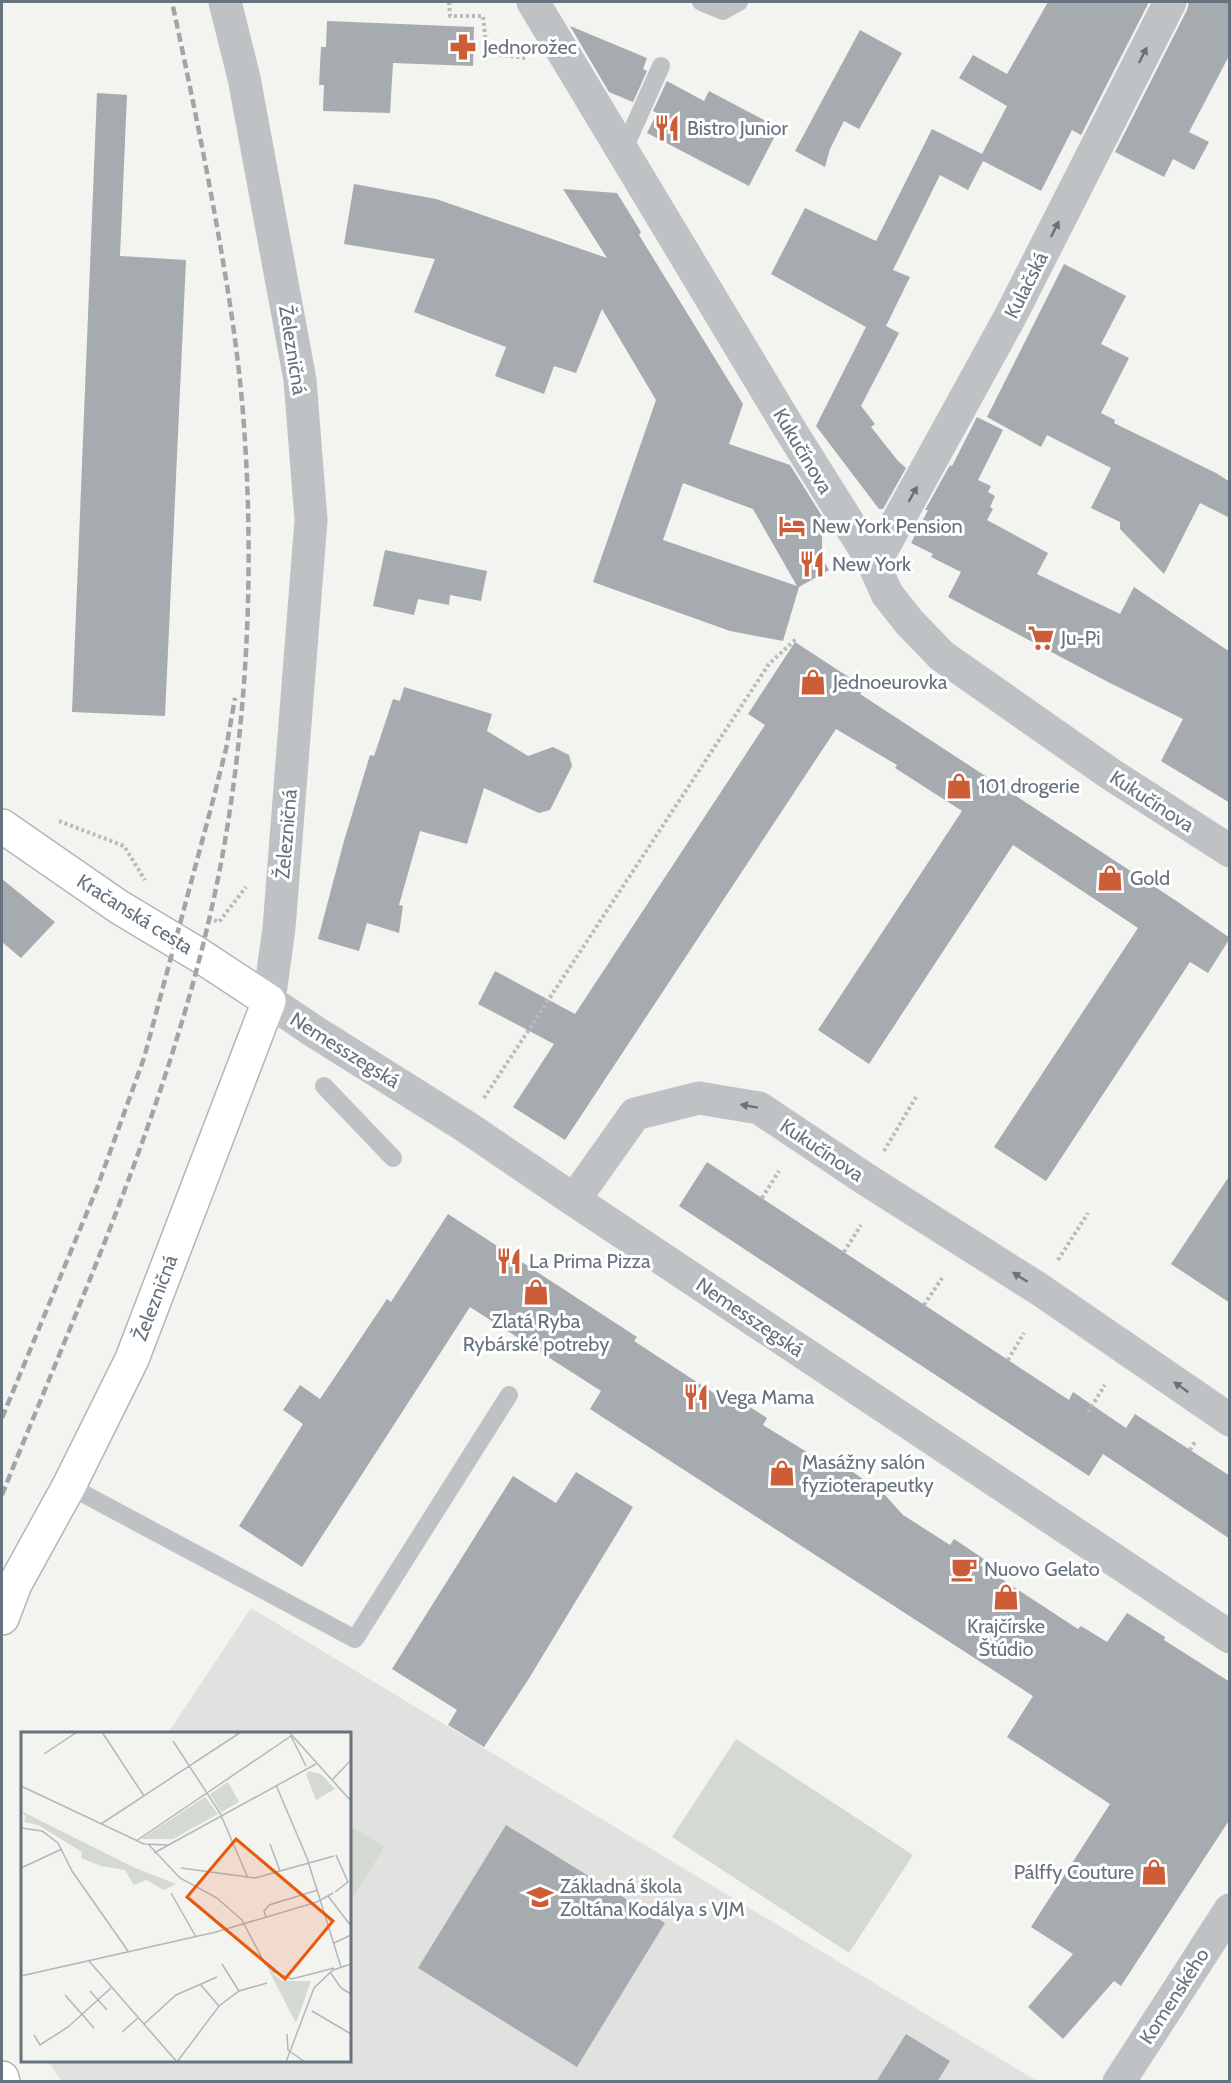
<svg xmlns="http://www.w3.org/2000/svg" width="1231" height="2083" viewBox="0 0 1231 2083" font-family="Cabin,sans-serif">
<rect width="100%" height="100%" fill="#f3f3f0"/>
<!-- built -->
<polygon fill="#e1e2e0" points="251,1608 1037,2081 62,2082 48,2061 350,2060 350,1734 168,1733"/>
<!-- pitch -->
<g fill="#d4dad1">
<polygon points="736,1739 913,1855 849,1953 672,1837"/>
<polygon points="350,1826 384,1847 350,1903"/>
</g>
<!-- building -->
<g fill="#a5abaf" fill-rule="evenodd">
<polygon points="1048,2 1149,2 1081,135 1072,130 1041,191 983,161 968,190 940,175 893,270 910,277 886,326 899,333 861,406 875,424 871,427 898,461 906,468 883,509 879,509 816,426 866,327 771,274 805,208 876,241 932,129 982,154 1007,106 959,78 973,55 1007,74"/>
<polygon points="1189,2 1230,2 1230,54 1189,132 1209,142 1194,170 1173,159 1164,177 1115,152 1187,10"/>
<polygon points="327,21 474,27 473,66 393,63 390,113 323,111 324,85 319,85 321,47 326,47"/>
<polygon points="570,26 647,58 643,69 647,71 633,102 609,92"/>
<polygon points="860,30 902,53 859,129 844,121 830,149 825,167 795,151"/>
<polygon points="667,81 704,101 709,91 779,128 749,186 647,133 657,113 653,111"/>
<polygon points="97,93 127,95 120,256 186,260 165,716 72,712"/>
<path d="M 354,184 L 436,199 L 607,258 L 563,189 L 617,193 L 641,232 L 639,235 L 743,404 L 729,444 L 790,465 L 822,516 L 822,558 L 829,570 L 799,587 L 783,641 L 730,631 L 593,582 L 656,400 L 602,309 L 576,373 L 554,366 L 544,394 L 495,376 L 506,347 L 414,312 L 435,259 L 344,244 ZM 683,483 L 753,509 L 797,586 L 663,540 Z"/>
<polygon points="1064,264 1126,296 1101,344 1129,358 1101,413 1115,420 1114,423 1216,473 1230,482 1230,518 1200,503 1164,574 1120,529 1120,522 1091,508 1111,468 1047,435 1041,447 987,417"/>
<polygon points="977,417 1003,430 978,480 991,486 988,492 995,496 990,507 993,509 987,520 1048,553 1037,574 1120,614 1134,587 1230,652 1230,803 1161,761 1183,719 1108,682 948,597 961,572 931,557 933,554 911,543 928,510 925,510 950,465 952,466"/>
<polygon points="385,550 487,571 481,601 450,595 449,605 418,599 414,615 373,606"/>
<polygon points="795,642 864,687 860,694 1178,902 1230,938 1208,973 1190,962 1046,1181 994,1147 1138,928 1013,845 869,1064 818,1030 962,811 895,768 897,765 836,729 565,1140 513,1107 554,1044 478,1004 495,971 575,1014 765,725 748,714"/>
<polygon points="404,687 492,714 487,731 528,756 553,747 569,755 572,766 550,810 539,813 484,788 467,844 420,831 399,905 403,906 399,933 367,923 359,951 318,939 344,841 370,755 374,756 393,699 400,701"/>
<polygon points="2,879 55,922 21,958 2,942"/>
<polygon points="707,1162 1069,1400 1073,1392 1126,1428 1135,1414 1230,1476 1230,1539 1103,1454 1089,1476 679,1206"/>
<polygon points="1230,1175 1230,1303 1171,1264"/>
<polygon points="448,1214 637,1337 634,1341 732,1405 736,1398 767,1418 763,1425 810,1454 853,1472 885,1495 903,1515 950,1545 954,1539 984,1559 980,1565 1078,1629 1081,1626 1107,1642 1127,1613 1165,1637 1164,1640 1230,1682 1230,1819 1121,1986 1114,1981 1063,2039 1028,2007 1073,1954 1031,1927 1110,1804 1007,1737 1033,1696 590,1409 601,1391 470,1307 302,1567 239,1526 303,1424 283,1410 300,1385 320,1399 387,1299 391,1302"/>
<polygon points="576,1472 633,1507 528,1680 484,1747 448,1725 457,1710 392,1669 513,1476 556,1503"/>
<polygon points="506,1825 665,1923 577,2067 418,1968"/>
<polygon points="906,2034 950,2061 937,2082 876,2082"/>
</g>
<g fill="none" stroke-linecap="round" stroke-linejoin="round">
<!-- secondary casing -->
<g stroke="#b1b5b9" stroke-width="36">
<g id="secondary">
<polyline points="2,826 119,907 199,955 269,1001 132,1359 69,1486 15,1584 2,1618"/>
<polyline points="2,2078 3,2082"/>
</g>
</g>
<!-- path -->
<g stroke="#b8babc" stroke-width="4" stroke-dasharray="3 3" stroke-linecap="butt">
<polyline points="449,2 450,16 483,16 487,53 526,58"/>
<polyline points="59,821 124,846 145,880"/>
<polyline points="214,920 219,922 246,887"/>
<polyline points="484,1098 769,664 797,638"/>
<polyline points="884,1151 916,1097"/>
<polyline points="762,1198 779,1171"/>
<polyline points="844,1252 861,1225"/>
<polyline points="1058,1260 1088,1213"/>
<polyline points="924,1305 942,1278"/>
<polyline points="1008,1360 1024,1333"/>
<polyline points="1088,1412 1105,1385"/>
<polyline points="1190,1450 1196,1440"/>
</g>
<!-- lane -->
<g stroke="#bfc2c4" stroke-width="18">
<polyline points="701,2 723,11 739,2"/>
<polyline points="623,151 661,66"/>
<polyline points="324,1086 393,1158"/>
<polyline points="69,1486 355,1639 509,1395"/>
</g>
<!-- street -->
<g stroke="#bfc2c4" stroke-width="33">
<polyline points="225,2 244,78 300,380 311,520 279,928 269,1001 315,1032 465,1126 574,1200 1230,1637"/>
<polyline points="533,2 789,428 873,562 887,594 910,623 942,656 1112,775 1230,851"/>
<polyline points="873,562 884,546 1010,317 1170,2"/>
<polyline points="574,1200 635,1114 699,1098 759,1108 867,1180 1039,1289 1230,1420"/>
<polyline points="1119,2082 1230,1910"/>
</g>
<!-- secondary -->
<use href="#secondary" stroke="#fff" stroke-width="33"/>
<!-- rail -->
<g stroke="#a0a5a9" stroke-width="4.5" stroke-dasharray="9 4.5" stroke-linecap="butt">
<polyline points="2,1418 97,1188 144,1058 211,808 226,749 235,698"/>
<path d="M 2,1495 C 89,1278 189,1062 227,829 C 249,692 254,552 243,413 C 239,364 232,315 224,267 C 209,178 191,90 172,2"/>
</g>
</g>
<!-- one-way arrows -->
<defs><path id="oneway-solid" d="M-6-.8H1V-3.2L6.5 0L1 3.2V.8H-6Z" transform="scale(1.5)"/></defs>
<g fill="#66727d">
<use href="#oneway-solid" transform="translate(1143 55) rotate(-63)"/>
<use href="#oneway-solid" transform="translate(1055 229) rotate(-63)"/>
<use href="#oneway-solid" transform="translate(913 494) rotate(-61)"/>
<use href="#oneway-solid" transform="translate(749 1106) rotate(-170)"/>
<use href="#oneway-solid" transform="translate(1020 1277) rotate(-148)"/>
<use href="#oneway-solid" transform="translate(1181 1387) rotate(-145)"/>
</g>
<!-- icons -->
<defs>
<g id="pharmacy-bare" transform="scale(2.07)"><path d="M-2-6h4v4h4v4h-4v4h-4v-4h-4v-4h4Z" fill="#cd5d36" stroke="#fff" stroke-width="2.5" paint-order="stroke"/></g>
<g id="restaurant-bare" transform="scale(2.07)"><path d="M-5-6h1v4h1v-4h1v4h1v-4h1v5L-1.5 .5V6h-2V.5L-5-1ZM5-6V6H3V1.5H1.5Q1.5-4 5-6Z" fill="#cd5d36" stroke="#fff" stroke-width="2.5" paint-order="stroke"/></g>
<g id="hotel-bare" transform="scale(2.07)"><path d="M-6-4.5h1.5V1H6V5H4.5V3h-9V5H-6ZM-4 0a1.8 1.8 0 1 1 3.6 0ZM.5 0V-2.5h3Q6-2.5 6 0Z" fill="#cd5d36" stroke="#fff" stroke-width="2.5" paint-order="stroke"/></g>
<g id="supermarket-bare" transform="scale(2.07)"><path d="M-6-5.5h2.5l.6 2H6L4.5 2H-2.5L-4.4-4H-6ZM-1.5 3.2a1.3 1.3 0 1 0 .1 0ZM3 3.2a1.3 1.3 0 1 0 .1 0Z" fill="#cd5d36" stroke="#fff" stroke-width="2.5" paint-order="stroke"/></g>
<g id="shop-bare" transform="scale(2.07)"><path d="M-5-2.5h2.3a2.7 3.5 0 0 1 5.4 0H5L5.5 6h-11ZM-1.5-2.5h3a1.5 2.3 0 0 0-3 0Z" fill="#cd5d36" stroke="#fff" stroke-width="2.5" paint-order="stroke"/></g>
<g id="cafe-bare" transform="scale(2.07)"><path d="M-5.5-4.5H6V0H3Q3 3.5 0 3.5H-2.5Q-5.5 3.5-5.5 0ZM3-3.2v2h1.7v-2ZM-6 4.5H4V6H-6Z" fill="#cd5d36" stroke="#fff" stroke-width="2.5" paint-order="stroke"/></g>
<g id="school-bare" transform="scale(2.07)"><path d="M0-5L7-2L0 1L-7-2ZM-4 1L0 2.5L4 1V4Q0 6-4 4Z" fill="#cd5d36" stroke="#fff" stroke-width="2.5" paint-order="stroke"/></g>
</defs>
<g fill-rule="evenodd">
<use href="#pharmacy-bare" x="463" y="47"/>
<use href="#restaurant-bare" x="667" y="128"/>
<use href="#hotel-bare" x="792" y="526"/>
<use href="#restaurant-bare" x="812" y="564"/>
<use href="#supermarket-bare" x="1041" y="638"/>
<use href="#shop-bare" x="813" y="682"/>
<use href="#shop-bare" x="959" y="786"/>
<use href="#shop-bare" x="1110" y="878"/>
<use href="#restaurant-bare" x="509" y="1261"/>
<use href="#shop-bare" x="536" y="1292"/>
<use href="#restaurant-bare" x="696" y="1397"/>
<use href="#shop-bare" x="782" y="1473"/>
<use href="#cafe-bare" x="964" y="1569"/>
<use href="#shop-bare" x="1006" y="1597"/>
<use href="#shop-bare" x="1154" y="1872"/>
<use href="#school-bare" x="540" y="1897"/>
</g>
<g text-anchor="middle" stroke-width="6" stroke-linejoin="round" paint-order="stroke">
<!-- poi labels -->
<g font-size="20" fill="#66727d" stroke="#fff" text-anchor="start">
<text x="483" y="54">Jednorožec</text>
<text x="687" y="135">Bistro Junior</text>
<text x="812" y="533">New York Pension</text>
<text x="832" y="571">New York</text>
<text x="1061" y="645">Ju-Pi</text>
<text x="833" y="689">Jednoeurovka</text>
<text x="979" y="793">101 drogerie</text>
<text x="1130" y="885">Gold</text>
<text x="529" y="1268">La Prima Pizza</text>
<text x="536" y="1328" text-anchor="middle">Zlatá Ryba<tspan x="536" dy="23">Rybárské potreby</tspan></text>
<text x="716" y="1404">Vega Mama</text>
<text x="802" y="1469">Masážny salón<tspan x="802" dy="23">fyzioterapeutky</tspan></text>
<text x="984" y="1576">Nuovo Gelato</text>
<text x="1006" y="1633" text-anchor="middle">Krajčírske<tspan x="1006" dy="23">Štúdio</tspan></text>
<text x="1134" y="1879" text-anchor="end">Pálffy Couture</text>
<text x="560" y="1893">Základná škola<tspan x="560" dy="23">Zoltána Kodálya s VJM</tspan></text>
</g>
<!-- street labels -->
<g font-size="20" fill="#66727d" stroke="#fff">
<text transform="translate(1026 285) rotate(-63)" y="7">Kulačská</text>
<text transform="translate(293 350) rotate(81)" y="7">Železničná</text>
<text transform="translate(803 451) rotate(59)" y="7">Kukučínova</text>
<text transform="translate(1152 801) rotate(33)" y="7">Kukučínova</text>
<text transform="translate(286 834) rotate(-85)" y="7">Železničná</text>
<text transform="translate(135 914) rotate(32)" y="7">Kračanská cesta</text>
<text transform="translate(345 1050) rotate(32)" y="7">Nemesszegská</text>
<text transform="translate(822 1150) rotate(34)" y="7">Kukučínova</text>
<text transform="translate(155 1298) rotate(-69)" y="7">Železničná</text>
<text transform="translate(750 1317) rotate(34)" y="7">Nemesszegská</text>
<text transform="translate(1174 1996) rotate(-57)" y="7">Komenského</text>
</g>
</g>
<!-- overview -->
<g transform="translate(21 1732)">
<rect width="330" height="330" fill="#f3f3f0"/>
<path d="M 0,79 L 112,135 L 155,152 L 143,158 L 125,148 L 113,153 L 104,138 L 80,134 L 60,126 L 61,120 L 17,93 L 3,90 L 5,85 Z" fill="#d4dad1"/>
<path d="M 288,39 L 300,42 L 314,57 L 295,68 L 285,42 ZM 207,50 L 218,70 L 200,80 L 189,62 ZM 184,65 L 197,82 L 152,107 L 120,107 ZM 247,237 L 261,249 L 290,249 L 275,291 Z" fill="#d4dad1"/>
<path fill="none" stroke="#b2b7bb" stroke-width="1.5" d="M 81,0 L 123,64M 268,0 L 330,69M 152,9 L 199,81 L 227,146M 23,22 L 56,0M 311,48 L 330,28M 255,53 L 286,126 L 320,235M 0,54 L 123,112 L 147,113M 80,92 L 220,0M 0,96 L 21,99 L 37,111 L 51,139 L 107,219M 115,109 L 270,4 L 285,34M 249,112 L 259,139M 128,113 L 159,146 L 196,166 L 221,188 L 244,232 L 253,240 L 271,247 L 313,236M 133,121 L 295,32M 0,136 L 41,117M 160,136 L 234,146 L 313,124M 314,160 L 327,150 L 315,123M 150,161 L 175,205M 307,164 L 330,194M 245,185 L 243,179 L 248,173 L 297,158M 313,211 L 330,203M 68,229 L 156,330M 201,232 L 218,259M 309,240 L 320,256 L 330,262M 0,244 L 195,200 L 296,170 L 312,161M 179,252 L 198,274M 69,259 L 86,278M 44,263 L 73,296M 291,279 L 330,302M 123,292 L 155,263 L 196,245M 101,300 L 117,286M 266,302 L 267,318 L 284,330M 13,303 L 19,313 L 47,295 L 90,256M 156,330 L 198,274 L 218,259 L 246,251M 265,330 L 293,256 L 312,238 L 330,232"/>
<path fill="#e8590c" fill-opacity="0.15" stroke="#e8590c" stroke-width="3" d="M 215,107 L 312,189 L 264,247 L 166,165 Z"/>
<rect width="330" height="330" fill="none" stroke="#66727d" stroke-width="3"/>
</g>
<!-- border -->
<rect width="1231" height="2083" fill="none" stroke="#66727d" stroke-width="6"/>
</svg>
